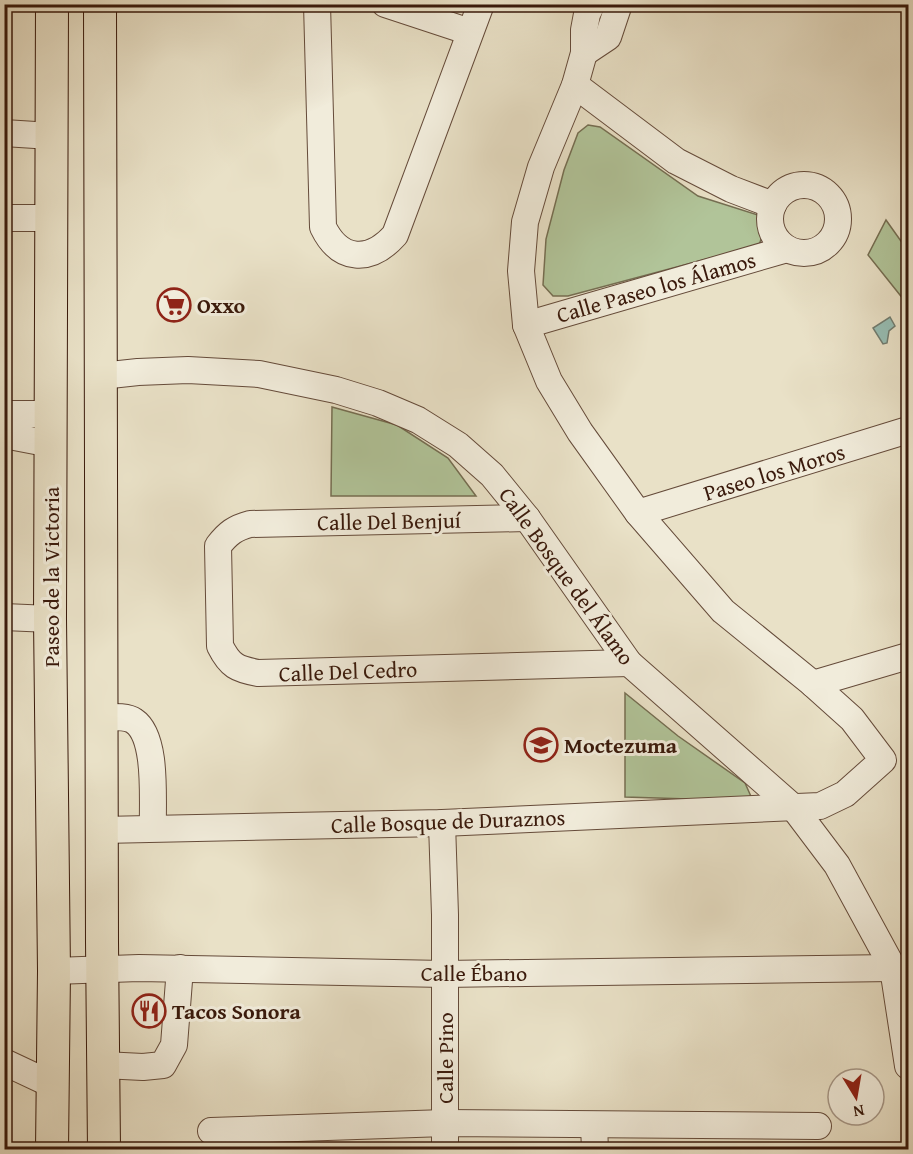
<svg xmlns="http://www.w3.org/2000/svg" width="913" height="1154" viewBox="0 0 913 1154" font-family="'Gentium Book Plus',serif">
<rect width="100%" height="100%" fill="#e9e1c7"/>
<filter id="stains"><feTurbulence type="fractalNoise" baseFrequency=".00333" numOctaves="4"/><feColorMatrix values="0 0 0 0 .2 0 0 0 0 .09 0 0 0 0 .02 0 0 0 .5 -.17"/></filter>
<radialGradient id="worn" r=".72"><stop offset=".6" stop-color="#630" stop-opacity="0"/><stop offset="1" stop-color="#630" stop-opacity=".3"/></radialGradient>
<!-- green -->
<g fill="#b1c499" stroke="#756e52" stroke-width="1.5">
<polygon points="588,125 600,127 698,196 758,215 764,231 759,245 568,296 553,296 543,285 546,239 564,170 578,133"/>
<polygon points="886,220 908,251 908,305 868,255"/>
<polygon points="332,407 397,425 448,458 476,496 331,496"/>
<polygon points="625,693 678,736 745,783 753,801 625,797"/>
<polygon points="578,1143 578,1149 459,1149 459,1145"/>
</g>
<!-- water -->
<polygon fill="#97beb4" stroke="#717c70" stroke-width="1.5" points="890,317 895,326 889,331 887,343 883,344 873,328"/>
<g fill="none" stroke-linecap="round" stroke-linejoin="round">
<!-- minor casing -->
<g stroke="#654b3a" stroke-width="28">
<g id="minor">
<path d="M 317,4 L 323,227 C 340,262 370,263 395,235 L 481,4"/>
<polyline points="385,4 470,32"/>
<polyline points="584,53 608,37 619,4"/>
<polyline points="575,85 676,161 731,189 773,205"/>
<polyline points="4,133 51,136"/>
<circle cx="804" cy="219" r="34"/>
<polyline points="4,218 51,218"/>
<polyline points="526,325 787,249"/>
<polyline points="101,376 138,372 188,370 259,374 336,390 378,403 418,420 458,445 492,475 527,518 629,663 794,808 837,865 893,968 908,1066"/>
<polyline points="4,414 52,414"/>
<polyline points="4,435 51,444"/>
<polyline points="638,513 908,430"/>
<path d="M 527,518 L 250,524 C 235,528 228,533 218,546 L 220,646 C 230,666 237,669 258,673 L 629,663"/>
<polyline points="4,617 50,619"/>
<polyline points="813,684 908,656"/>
<path d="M 102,717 C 111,717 127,716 134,721 C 158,737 152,801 153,828"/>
<polyline points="442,823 445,915 445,1150"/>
<polyline points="102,830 442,823 820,806 845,794 883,760 852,719 813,684 723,611 638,513 580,432 549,381 526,325 521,271 525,222 541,167 575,85 584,53 584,30 587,14 592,4"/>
<polyline points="54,971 139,968 444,974 893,968"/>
<polyline points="4,1062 53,1085"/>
<polyline points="103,1065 143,1067 163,1065 174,1045 180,968"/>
<polyline points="594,1125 595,1150"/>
<polyline points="211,1131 445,1123 818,1126"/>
</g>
</g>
<!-- major casing -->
<g stroke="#39190b" stroke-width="34">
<g id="major">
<polyline points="52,4 50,619 54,971 52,1150"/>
<polyline points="100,4 102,942 104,1150"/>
</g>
</g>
<!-- minor -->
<use href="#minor" stroke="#f1ecdb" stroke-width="26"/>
<!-- major -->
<use href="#major" stroke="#e9e1c7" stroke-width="32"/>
</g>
<!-- icons -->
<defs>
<g id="supermarket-ring" transform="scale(1.725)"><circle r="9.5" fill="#f1ecdb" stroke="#8f2418" stroke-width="1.5"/><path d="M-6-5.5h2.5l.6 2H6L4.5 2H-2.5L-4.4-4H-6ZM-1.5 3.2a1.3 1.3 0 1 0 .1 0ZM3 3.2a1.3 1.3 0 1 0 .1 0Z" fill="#8f2418"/></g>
<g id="school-ring" transform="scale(1.725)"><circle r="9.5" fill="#f1ecdb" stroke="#8f2418" stroke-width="1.5"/><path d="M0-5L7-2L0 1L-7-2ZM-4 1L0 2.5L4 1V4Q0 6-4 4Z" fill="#8f2418"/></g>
<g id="restaurant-ring" transform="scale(1.725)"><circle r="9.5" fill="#f1ecdb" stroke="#8f2418" stroke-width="1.5"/><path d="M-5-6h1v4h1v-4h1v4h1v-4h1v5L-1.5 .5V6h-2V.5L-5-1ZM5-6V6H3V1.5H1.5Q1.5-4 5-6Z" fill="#8f2418"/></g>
</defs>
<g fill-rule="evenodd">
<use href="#supermarket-ring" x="174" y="305"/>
<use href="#school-ring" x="541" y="745"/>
<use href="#restaurant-ring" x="149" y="1011"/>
</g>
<g text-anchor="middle" stroke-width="6" stroke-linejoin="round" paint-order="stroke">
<!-- street labels -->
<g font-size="22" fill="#39190b" stroke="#f1ecdb">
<text transform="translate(656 287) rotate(-16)" y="8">Calle Paseo los Álamos</text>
<text transform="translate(774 472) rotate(-17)" y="8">Paseo los Moros</text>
<text transform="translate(389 521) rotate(-1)" y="8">Calle Del Benjuí</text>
<text transform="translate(567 576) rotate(54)" y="8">Calle Bosque del Álamo</text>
<text transform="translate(51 577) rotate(-90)" y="8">Paseo de la Victoria</text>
<text transform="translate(348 671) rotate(-2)" y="8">Calle Del Cedro</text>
<text transform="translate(448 821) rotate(-2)" y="8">Calle Bosque de Duraznos</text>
<text x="474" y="981">Calle Ébano</text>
<text transform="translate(445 1058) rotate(-90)" y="8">Calle Pino</text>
</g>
<!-- poi labels -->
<g font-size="22" font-weight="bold" fill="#39190b" stroke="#f1ecdb" text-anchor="start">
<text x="197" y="313">Oxxo</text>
<text x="564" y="753">Moctezuma</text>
<text x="172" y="1019">Tacos Sonora</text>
</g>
</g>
<!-- margin -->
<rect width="913" height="1154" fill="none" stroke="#e9e1c7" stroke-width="24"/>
<rect x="6" y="6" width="901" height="1142" fill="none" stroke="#39190b" stroke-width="3"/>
<rect x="12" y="12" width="889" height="1130" fill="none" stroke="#39190b" stroke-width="1.5"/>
<!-- north arrow -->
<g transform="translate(856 1097) rotate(169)"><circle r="28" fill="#f1ecdb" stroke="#a79888" stroke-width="1.5"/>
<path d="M0-4.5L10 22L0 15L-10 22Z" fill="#8f2418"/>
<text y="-9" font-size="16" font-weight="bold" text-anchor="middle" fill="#39190b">N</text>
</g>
<rect width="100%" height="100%" filter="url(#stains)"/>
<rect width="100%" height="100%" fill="url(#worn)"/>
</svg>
